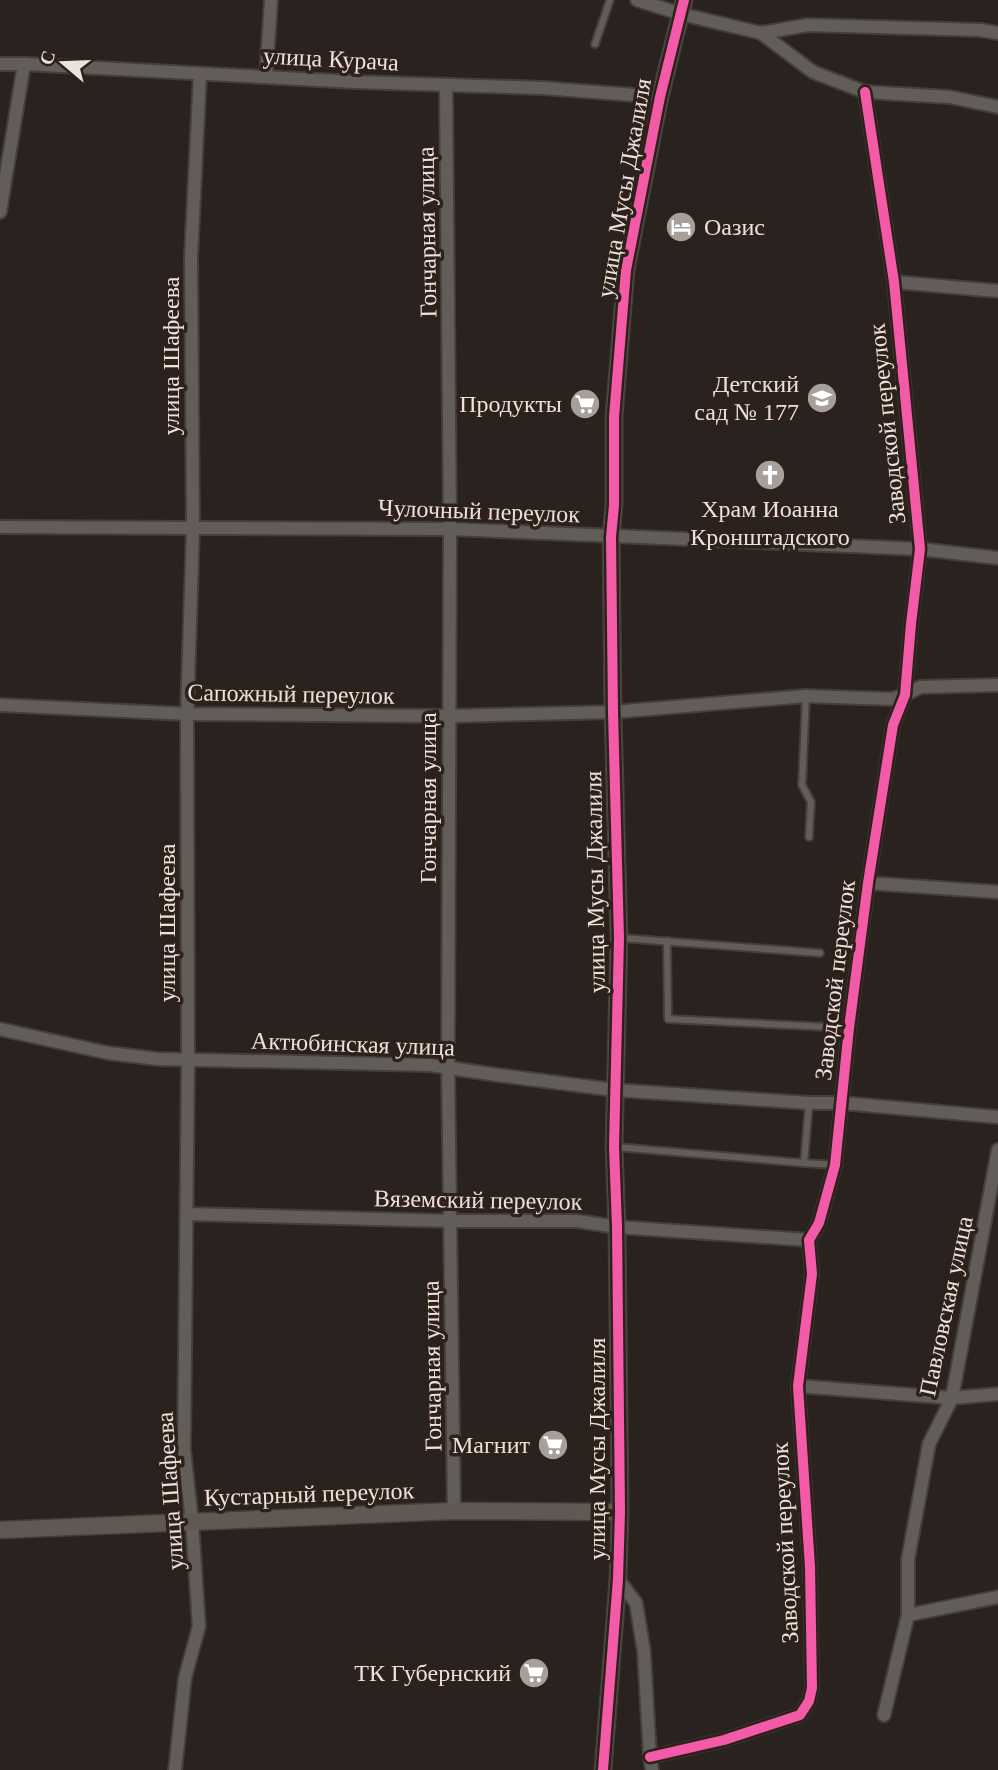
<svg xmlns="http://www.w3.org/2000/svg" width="998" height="1770" viewBox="0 0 998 1770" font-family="'Times New Roman',serif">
<rect width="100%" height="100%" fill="#2a221e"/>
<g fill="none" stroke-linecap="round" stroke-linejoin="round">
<!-- lane casing -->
<g stroke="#453f3c" stroke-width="10">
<g id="lane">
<polyline points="595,44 610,0"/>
<polyline points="806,696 802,785 811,802 809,837"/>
<polyline points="621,938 820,953"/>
<polyline points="667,941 668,1019 849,1028"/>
<polyline points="616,1147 804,1163 809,1104"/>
<polyline points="804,1163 834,1165"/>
</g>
</g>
<!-- street casing -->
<g stroke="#453f3c" stroke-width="16">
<g id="street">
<polyline points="637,0 681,14 761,33 808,25 980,30 998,33"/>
<polyline points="761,33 813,72 865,92 950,97 998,107"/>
<polyline points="0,64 24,64 356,82 543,88 660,97"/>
<polyline points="266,77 271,0"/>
<polyline points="446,86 450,529 448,1066 454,1511"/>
<polyline points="0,212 24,64"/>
<polyline points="894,282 998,291"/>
<polyline points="0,527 450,529 920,549 998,558"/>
<polyline points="0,705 187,714 449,716 613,712 806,696 892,699 905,695 920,687 998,685"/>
<polyline points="868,883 998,892"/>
<polyline points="0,1029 108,1053 158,1059 430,1065 497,1075 615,1090 809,1103 842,1103 998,1117"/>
<polyline points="187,1214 451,1221 577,1221 617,1227 809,1240"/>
<polyline points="798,1386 952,1398 998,1394"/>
<polyline points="618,1579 636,1603 644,1652 650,1757 652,1770"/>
<polyline points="908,1615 998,1597"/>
<polyline points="884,1715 908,1615 908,1559 929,1444 952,1398 998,1150"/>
<polyline points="650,1757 724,1740 800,1715 809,1701 812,1688 810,1567 798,1386 812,1274 809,1240 819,1223 835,1165 849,1028 868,883 893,725 905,695 911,624 920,549 894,282 865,92"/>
<polyline points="175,1770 185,1678 199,1626 192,1522 184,1450 188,1059 187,714 193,528 191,257 200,74"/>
</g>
</g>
<!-- secondary casing -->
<g stroke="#453f3c" stroke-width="19">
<g id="secondary">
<polyline points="0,1530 454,1511 620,1512"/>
<polyline points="603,1770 618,1579 620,1512 617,1227 614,1147 619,938 613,712 611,537 614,505 614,417 626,270 660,97 684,0"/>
</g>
</g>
<!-- lane -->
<use href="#lane" stroke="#635d5a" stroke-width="6"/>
<!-- street -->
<use href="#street" stroke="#635d5a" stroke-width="12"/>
<!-- secondary -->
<use href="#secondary" stroke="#605953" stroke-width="16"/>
<!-- cycleway casing -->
<g stroke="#2e211a" stroke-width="15">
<g id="cycleway">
<polyline points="650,1757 724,1740 800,1715 809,1701 812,1688 810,1567 798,1386 812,1274 809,1240 819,1223 835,1165 849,1028 868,883 893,725 905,695 911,624 920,549 894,282 865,92"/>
<polyline points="603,1770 618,1579 620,1512 617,1227 614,1147 619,938 613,712 611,537 614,505 614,417 626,270 660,97 684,0"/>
</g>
</g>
<!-- cycleway -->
<use href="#cycleway" stroke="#f35aa7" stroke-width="10"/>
</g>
<!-- icons -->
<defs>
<g id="hotel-disc" transform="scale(1.575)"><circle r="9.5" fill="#a79f9a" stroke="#2e211a"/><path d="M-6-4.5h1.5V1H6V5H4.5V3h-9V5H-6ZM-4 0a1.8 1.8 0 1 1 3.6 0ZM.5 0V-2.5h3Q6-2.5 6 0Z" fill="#fff"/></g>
<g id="school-disc" transform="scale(1.575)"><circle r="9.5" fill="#a79f9a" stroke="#2e211a"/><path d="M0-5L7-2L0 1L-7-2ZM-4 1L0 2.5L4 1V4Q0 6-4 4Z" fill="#fff"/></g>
<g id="supermarket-disc" transform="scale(1.575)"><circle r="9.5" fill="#a79f9a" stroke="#2e211a"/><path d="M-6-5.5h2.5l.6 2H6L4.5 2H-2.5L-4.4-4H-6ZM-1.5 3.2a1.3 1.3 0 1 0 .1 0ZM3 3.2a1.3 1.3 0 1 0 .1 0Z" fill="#fff"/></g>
<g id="church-disc" transform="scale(1.575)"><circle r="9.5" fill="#a79f9a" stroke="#2e211a"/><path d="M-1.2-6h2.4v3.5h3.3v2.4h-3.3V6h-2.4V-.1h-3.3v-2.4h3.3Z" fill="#fff"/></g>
</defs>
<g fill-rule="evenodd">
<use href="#hotel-disc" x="681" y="227"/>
<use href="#school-disc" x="822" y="398"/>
<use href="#supermarket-disc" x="585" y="404"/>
<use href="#church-disc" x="770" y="475"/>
<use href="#supermarket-disc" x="553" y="1445"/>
<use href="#supermarket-disc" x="534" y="1673"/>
</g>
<g text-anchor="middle" stroke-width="7" stroke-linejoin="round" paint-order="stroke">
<!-- street labels -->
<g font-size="24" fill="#ebe2dd" stroke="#2e211a">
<text transform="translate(331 59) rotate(3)" y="8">улица Курача</text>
<text transform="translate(624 188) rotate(-80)" y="8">улица Мусы Джалиля</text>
<text transform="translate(427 232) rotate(-91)" y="8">Гончарная улица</text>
<text transform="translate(171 356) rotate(-90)" y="8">улица Шафеева</text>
<text transform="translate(887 424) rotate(-96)" y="8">Заводской переулок</text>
<text transform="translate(479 511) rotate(2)" y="8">Чулочный переулок</text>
<text transform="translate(291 694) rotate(1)" y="8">Сапожный переулок</text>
<text transform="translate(428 798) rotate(-90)" y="8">Гончарная улица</text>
<text transform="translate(595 882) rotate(-91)" y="8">улица Мусы Джалиля</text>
<text transform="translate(167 923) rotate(-90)" y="8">улица Шафеева</text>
<text transform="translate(835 980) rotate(-83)" y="8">Заводской переулок</text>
<text transform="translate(353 1044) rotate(2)" y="8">Актюбинская улица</text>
<text transform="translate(478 1200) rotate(1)" y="8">Вяземский переулок</text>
<text transform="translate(946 1306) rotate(-78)" y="8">Павловская улица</text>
<text transform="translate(432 1366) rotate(-91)" y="8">Гончарная улица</text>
<text transform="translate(597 1449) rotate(-90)" y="8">улица Мусы Джалиля</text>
<text transform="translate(170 1491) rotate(-94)" y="8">улица Шафеева</text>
<text transform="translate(309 1494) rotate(-2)" y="8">Кустарный переулок</text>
<text transform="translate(785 1543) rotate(-93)" y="8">Заводской переулок</text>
</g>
<!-- poi labels -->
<g font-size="24" fill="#ebe2dd" stroke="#2e211a" text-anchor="end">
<text x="704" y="235" text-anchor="start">Оазис</text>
<text x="799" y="392">Детский<tspan x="799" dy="28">сад № 177</tspan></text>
<text x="562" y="412">Продукты</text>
<text x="770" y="517" text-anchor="middle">Храм Иоанна<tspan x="770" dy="28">Кронштадского</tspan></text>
<text x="530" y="1453">Магнит</text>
<text x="511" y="1681">ТК Губернский</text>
</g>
</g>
<!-- north arrow -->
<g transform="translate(63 63) rotate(289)" stroke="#2e211a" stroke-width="5" paint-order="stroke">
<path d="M0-5L12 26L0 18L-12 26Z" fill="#ebe2dd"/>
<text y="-10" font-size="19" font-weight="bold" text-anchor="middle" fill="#ebe2dd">С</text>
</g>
</svg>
